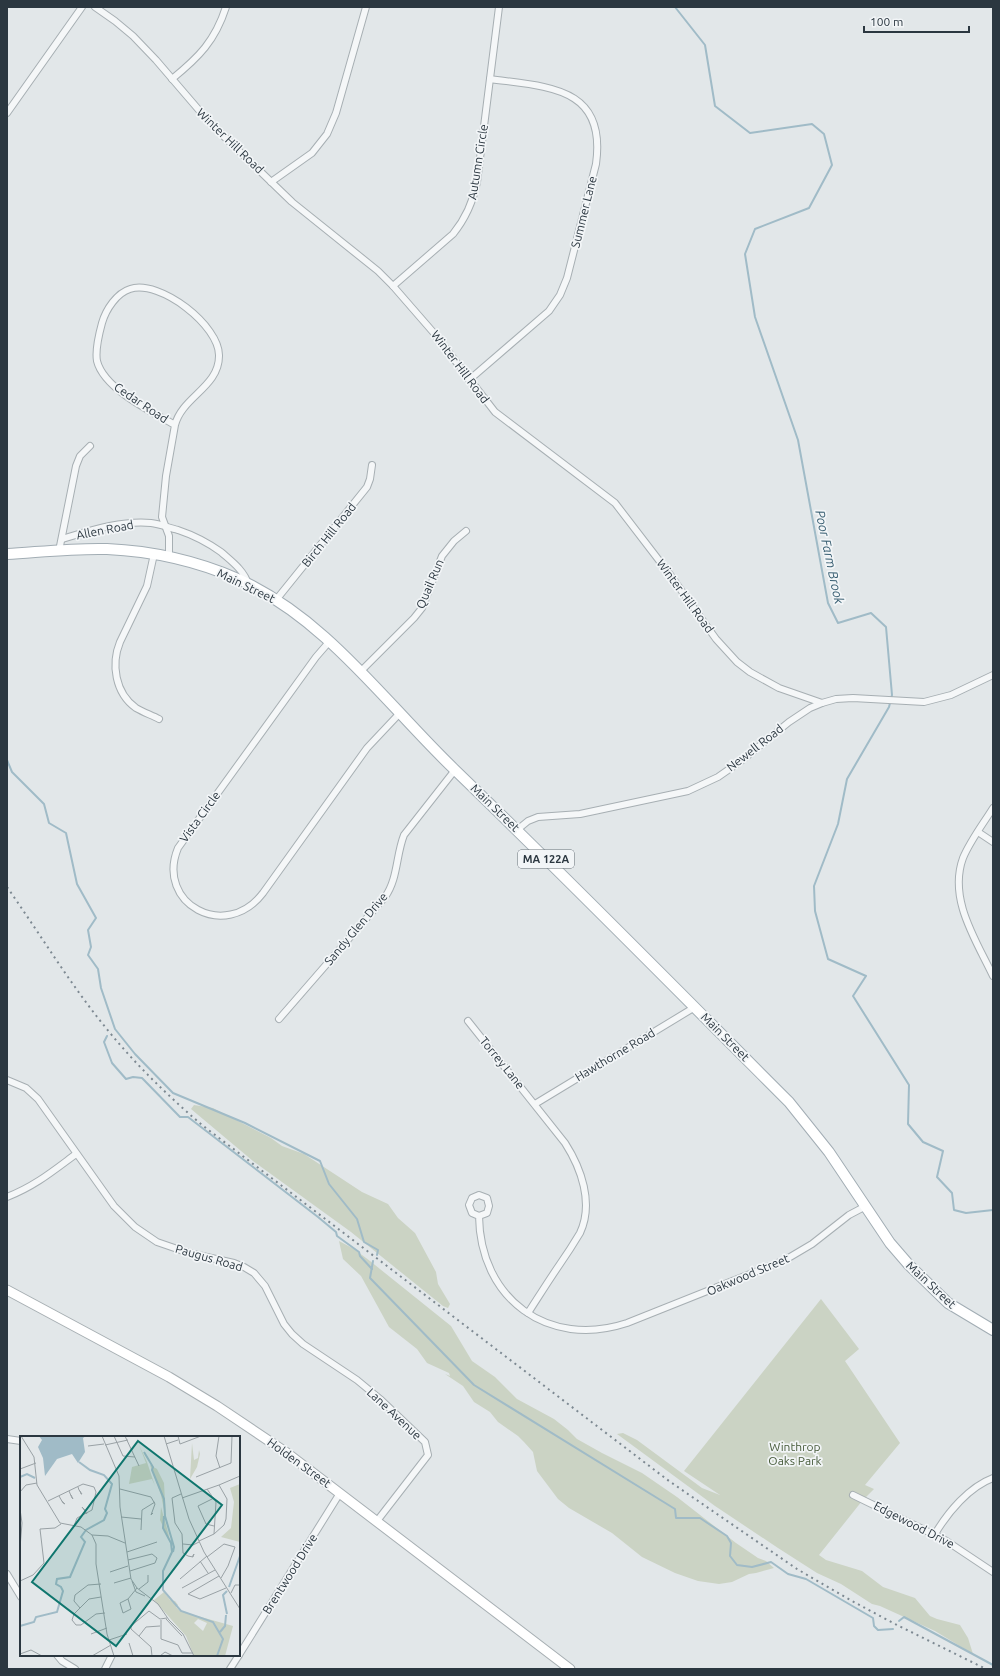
<svg xmlns="http://www.w3.org/2000/svg" width="1000" height="1676" viewBox="0 0 1000 1676" font-family="Ubuntu,sans-serif">
<rect width="100%" height="100%" fill="#e2e7e9"/>
<!-- green -->
<g fill="#cbd3c4">
<polygon points="194,1105 213,1108 271,1138 282,1146 304,1154 362,1192 388,1204 398,1218 415,1233 436,1272 438,1284 450,1304 448,1308 443,1306 351,1232 253,1161 191,1109"/>
<polygon points="339,1241 354,1249 370,1261 451,1326 472,1361 495,1377 517,1399 554,1419 568,1430 577,1439 602,1453 642,1473 677,1497 736,1543 758,1558 766,1561 774,1568 756,1573 749,1574 732,1582 719,1584 698,1581 675,1573 642,1557 612,1533 569,1508 558,1499 537,1471 533,1452 524,1442 518,1436 498,1422 490,1412 474,1402 463,1386 445,1374 450,1376 449,1373 427,1363 417,1349 389,1327 361,1276 343,1259"/>
<polygon points="821,1299 859,1349 845,1361 900,1443 865,1485 874,1489 862,1501 819,1555 826,1560 862,1571 883,1587 915,1598 930,1616 937,1619 960,1625 968,1638 973,1654 935,1631 880,1606 872,1604 841,1584 817,1573 778,1548 715,1506 617,1434 623,1433 637,1440 702,1488 720,1495 684,1471"/>
</g>
<g fill="none" stroke-linecap="round" stroke-linejoin="round">
<!-- stream -->
<g stroke="#a0bbc7" stroke-width="2">
<polyline points="675,7 705,45 715,106 750,133 812,124 824,134 832,165 809,208 755,229 745,254 755,317 798,440 828,603 838,623 871,613 886,627 892,695 889,707 847,779 838,824 814,886 815,911 828,959 866,976 853,996 909,1085 908,1124 923,1142 943,1151 937,1177 952,1193 954,1210 966,1213 993,1210"/>
<polyline points="7,760 12,772 44,804 49,823 66,833 77,884 96,918 88,930 91,947 88,955 98,969 101,988 115,1029 135,1054 173,1093 245,1123 320,1161 329,1184 357,1219 364,1242 378,1250 377,1255"/>
<polyline points="107,1036 104,1042 112,1063 126,1079 133,1077 142,1078 180,1117 188,1117 318,1217 336,1232 337,1236 359,1252 360,1256 372,1269"/>
<polyline points="373,1261 370,1278 474,1385 675,1509 676,1518 700,1518 727,1536 731,1543 730,1556 737,1565 752,1567 771,1562 788,1574 806,1579 873,1618 874,1626 878,1630 893,1629"/>
<polyline points="899,1621 904,1617 993,1665"/>
</g>
<!-- street casing -->
<g stroke="#a7afb3" stroke-width="8">
<g id="street">
<polyline points="95,7 115,21 133,36 156,60 210,123 292,202 378,271 393,286 433,332 495,412 615,503 671,576 716,639 737,662 750,672 779,688 822,703"/>
<path d="M 172,79 C 199,57 215,41 226,7"/>
<polyline points="7,113 82,7"/>
<polyline points="271,182 312,153 327,134 336,113 366,7"/>
<path d="M 393,286 L 453,234 C 466,218 473,202 477,182 L 499,7"/>
<path d="M 469,380 L 549,311 L 560,295 L 567,278 L 596,164 C 607,86 547,87 490,79"/>
<path d="M 62,539 C 89,531 122,520 151,523 C 160,524 169,528 178,530 C 193,535 207,542 221,552 C 231,561 244,570 248,584"/>
<polyline points="59,551 76,466 80,456 90,446"/>
<path d="M 154,554 L 147,586 L 120,642 C 111,664 115,693 136,708 C 143,712 151,715 159,719"/>
<path d="M 169,557 L 169,536 L 162,517 L 166,476 L 175,425 C 152,412 104,389 97,361 C 95,350 99,334 102,323 C 106,309 117,293 130,289 C 160,279 220,326 219,356 C 219,387 182,397 175,425"/>
<polyline points="276,600 367,487 370,479 372,465"/>
<path d="M 329,642 L 316,657 L 178,848 C 155,904 226,942 263,893 L 367,748 L 399,714"/>
<polyline points="360,672 414,618 422,608 442,556 454,541 466,531"/>
<path d="M 993,808 C 983,824 970,841 963,858 C 948,899 976,940 993,976"/>
<polyline points="517,830 528,821 538,817 580,814 688,791 718,777 741,761 789,722 810,708 822,703 836,699 853,698 924,702 951,695 993,675"/>
<polyline points="978,832 993,842"/>
<path d="M 279,1019 L 385,897 C 398,879 396,855 404,835 L 455,770"/>
<path d="M 468,1021 L 565,1143 C 581,1168 594,1203 580,1233 C 574,1243 567,1254 560,1264 C 549,1280 539,1296 528,1313"/>
<polyline points="7,1080 26,1088 38,1099 114,1206 135,1227 157,1242 189,1253 234,1263 244,1267 254,1273 265,1286 284,1324 292,1334 303,1344 357,1380 380,1399 425,1442 428,1455 377,1521"/>
<polyline points="535,1104 695,1007"/>
<path d="M 7,1197 C 35,1186 53,1171 76,1154"/>
<path d="M 479,1216 L 472,1213 L 469,1205 L 472,1198 L 479,1195 L 487,1198 L 489,1206 L 487,1213 L 479,1216 C 480,1299 548,1349 627,1323 L 785,1260 L 812,1244 L 849,1215 L 866,1206"/>
<polyline points="7,1439 21,1441"/>
<polyline points="853,1495 945,1540 993,1572"/>
<path d="M 935,1534 C 948,1512 969,1487 993,1478"/>
<polyline points="7,1574 21,1597"/>
<polyline points="57,1655 62,1661 75,1669"/>
<polyline points="239,1655 340,1493"/>
<polyline points="105,1669 112,1655"/>
<polyline points="230,1669 239,1655"/>
</g>
</g>
<!-- secondary casing -->
<g stroke="#a7afb3" stroke-width="11">
<polyline id="secondary" points="7,1290 169,1377 217,1406 287,1453 570,1669"/>
</g>
<!-- primary casing -->
<g stroke="#a2adb4" stroke-width="12">
<path id="primary" d="M 7,554 C 40,552 74,548 107,549 C 152,551 197,561 238,579 C 327,619 386,704 455,770 C 568,879 678,991 789,1102 L 829,1152 L 890,1243 L 909,1265 L 948,1303 L 993,1330"/>
</g>
<!-- street -->
<use href="#street" stroke="#f5f7f8" stroke-width="6"/>
<!-- secondary -->
<use href="#secondary" stroke="#fff" stroke-width="9"/>
<!-- primary -->
<use href="#primary" stroke="#fff" stroke-width="10"/>
<!-- rail -->
<path stroke="#7d8992" stroke-width="2" stroke-dasharray="2 4" stroke-linecap="butt" d="M 7,887 C 40,934 70,984 106,1028 C 135,1064 167,1095 202,1125 L 669,1481 L 797,1569 L 852,1601 L 895,1624 L 986,1669"/>
</g>
<g text-anchor="middle" stroke-width="3.5" stroke-linejoin="round" paint-order="stroke">
<!-- shield labels -->
<rect fill="#f2f5f7" stroke="#677077" stroke-width="1" x="518" y="850" width="56" height="18" rx="3"/>
<g font-size="11" font-weight="bold" fill="#2b3740">
<text x="546" y="863">MA 122A</text>
</g>
<!-- street labels -->
<g font-size="12" fill="#2b3740" stroke="#f2f5f7">
<text transform="translate(230 141) rotate(44)" y="4">Winter Hill Road</text>
<text transform="translate(478 162) rotate(-81)" y="4">Autumn Circle</text>
<text transform="translate(584 212) rotate(-76)" y="4">Summer Lane</text>
<text transform="translate(460 367) rotate(53)" y="4">Winter Hill Road</text>
<text transform="translate(141 403) rotate(34)" y="4">Cedar Road</text>
<text transform="translate(105 530) rotate(-11)" y="4">Allen Road</text>
<text transform="translate(329 535) rotate(-51)" y="4">Birch Hill Road</text>
<text transform="translate(430 584) rotate(-67)" y="4">Quail Run</text>
<text transform="translate(246 586) rotate(26)" y="4">Main Street</text>
<text transform="translate(685 596) rotate(54)" y="4">Winter Hill Road</text>
<text transform="translate(755 748) rotate(-38)" y="4">Newell Road</text>
<text transform="translate(495 808) rotate(44)" y="4">Main Street</text>
<text transform="translate(200 817) rotate(-54)" y="4">Vista Circle</text>
<text transform="translate(356 929) rotate(-50)" y="4">Sandy Glen Drive</text>
<text transform="translate(725 1037) rotate(45)" y="4">Main Street</text>
<text transform="translate(615 1055) rotate(-31)" y="4">Hawthorne Road</text>
<text transform="translate(502 1063) rotate(51)" y="4">Torrey Lane</text>
<text transform="translate(209 1258) rotate(16)" y="4">Paugus Road</text>
<text transform="translate(748 1275) rotate(-23)" y="4">Oakwood Street</text>
<text transform="translate(931 1285) rotate(43)" y="4">Main Street</text>
<text transform="translate(394 1414) rotate(43)" y="4">Lane Avenue</text>
<text transform="translate(299 1463) rotate(36)" y="4">Holden Street</text>
<text transform="translate(914 1525) rotate(27)" y="4">Edgewood Drive</text>
<text transform="translate(290 1574) rotate(-58)" y="4">Brentwood Drive</text>
</g>
<!-- park labels -->
<g font-size="12" fill="#475b3a" stroke="#f2f5f7">
<text x="795" y="1451">Winthrop<tspan x="795" dy="14">Oaks Park</tspan></text>
</g>
<!-- water labels -->
<g font-size="13" font-style="italic" fill="#385e71" stroke="#f2f5f7">
<text transform="translate(830 557) rotate(78)" y="5">Poor Farm Brook</text>
</g>
</g>
<!-- overview -->
<g transform="translate(20 1436)">
<rect width="220" height="220" fill="#e2e7e9"/>
<path d="M 172,7 L 174,24 L 178,22 L 179,14 L 180,18 L 177,31 L 170,43 ZM 119,9 L 127,26 L 135,50 L 132,43 L 109,48 L 112,31 L 126,27 ZM 130,29 L 137,33 L 144,47 L 146,84 L 141,59 ZM 220,48 L 220,106 L 201,101 L 211,92 L 214,66 L 210,52 ZM 141,71 L 148,96 L 150,105 L 140,84 ZM 144,156 L 150,164 L 155,165 L 158,169 L 156,171 L 160,175 L 213,190 L 205,220 L 174,220 L 166,200 L 134,164 ZM 178,183 L 187,187 L 183,195 L 174,187 Z" fill="#cbd3c4" fill-rule="evenodd"/>
<path d="M 19,0 L 66,0 L 63,2 L 65,16 L 58,27 L 52,18 L 37,23 L 25,40 L 23,22 L 18,11 L 22,4 Z" fill="#a0bbc7"/>
<path fill="none" stroke="#a0bbc7" stroke-width="2" d="M 124,16 L 133,31 L 132,34 L 144,63 L 145,80M 0,41 L 7,38 L 15,42M 144,80 L 143,92 L 151,107 L 152,116 L 143,135 L 143,154 L 161,175 L 193,186 L 203,203 L 197,220M 145,80 L 154,111 L 153,116M 209,151 L 220,120M 207,178 L 203,159 L 207,155M 0,190 L 14,186 L 16,181 L 37,176 L 43,155 L 41,151 L 36,148 L 37,143 L 50,141 L 65,106 L 61,101 L 66,94 L 84,84 L 87,77 L 85,73 L 92,48 L 84,39 L 70,34 L 59,26M 200,196 L 205,190 L 206,179"/>
<path fill="none" stroke="#99a1a5" stroke-width="1" d="M 1,0 L 14,21 L 17,49 L 40,87 L 61,91 L 72,99 L 88,100 L 105,107M 82,0 L 99,40 L 100,71 L 111,143 L 117,152 L 138,168 L 149,184 L 163,198 L 174,220M 94,0 L 103,20 L 115,21M 105,0 L 119,30M 144,0 L 169,83 L 184,116 L 220,173M 158,0 L 160,8 L 181,0M 184,0 L 197,0M 199,0 L 196,20 L 200,32M 146,8 L 158,4M 85,9 L 108,4M 68,10 L 84,8M 0,33 L 16,27M 176,41 L 211,27 L 212,0M 199,49 L 220,40M 58,51 L 59,54 L 60,55 L 61,58 L 62,58 L 59,54M 100,53 L 131,61 L 135,68 L 131,79 L 133,77M 49,55 L 52,62 L 53,63 L 51,59M 0,56 L 6,49 L 17,47M 161,58 L 152,62 L 155,87 L 162,98 L 163,117 L 168,120 L 173,121 L 174,118 L 172,121M 39,60 L 43,67 L 45,68 L 41,64M 162,62 L 199,49 L 207,63 L 206,83 L 204,89 L 194,98M 194,62 L 178,70 L 186,88 L 194,90M 28,65 L 63,48 L 74,51 L 76,56 L 72,74 L 57,82 L 54,90M 0,73 L 2,87 L 0,112M 65,74 L 62,71 L 67,78M 101,81 L 121,83M 121,94 L 122,74 L 135,66M 72,99 L 76,108 L 76,128 L 87,198 L 94,220M 179,105 L 194,98 L 196,66 L 187,53M 163,108 L 173,109 L 179,106M 107,116 L 137,106M 187,121 L 204,108 L 215,111 L 208,130 L 201,142M 108,124 L 132,118 L 137,122 L 135,127 L 110,135M 180,125 L 188,137M 90,136 L 108,130M 199,140 L 168,158 L 180,163 L 206,152M 160,143 L 187,120M 0,145 L 13,139 L 24,127 L 20,93 L 35,92 L 41,88M 112,145 L 116,156 L 125,160M 94,147 L 111,142M 162,152 L 195,134M 119,153 L 128,146 L 128,139M 211,157 L 215,149 L 220,149M 81,161 L 69,163 L 54,178 L 52,184 L 56,189 L 61,189 L 76,178 L 85,177M 108,163 L 100,167 L 103,177 L 111,173 L 108,163 L 117,152M 60,172 L 54,165 L 55,159 L 68,149 L 81,148M 146,183 L 162,200M 141,184 L 141,203 L 158,209 L 162,217 L 173,217M 71,198 L 87,192M 119,200 L 126,191 L 140,190M 89,204 L 107,198M 109,207 L 113,220M 0,218 L 11,214 L 22,220M 72,220 L 91,209M 132,220 L 131,211 L 111,193 L 111,190 L 129,175 L 140,183 L 147,182M 140,220 L 145,216 L 153,220"/>
<path fill="#0f766e" fill-opacity="0.15" stroke="#0f766e" stroke-width="2" d="M 118,5 L 202,69 L 96,210 L 12,146 Z"/>
<rect width="220" height="220" fill="none" stroke="#2b3740" stroke-width="2"/>
</g>
<!-- border -->
<rect width="1000" height="1676" fill="none" stroke="#2b3740" stroke-width="16"/>
<!-- scale -->
<path d="M864 26v6h105v-6" fill="none" stroke="#2b3740" stroke-width="2"/>
<text x="870" y="26" font-size="12" fill="#2b3740" stroke="#f2f5f7" stroke-width="3" paint-order="stroke">100 m</text>
</svg>
